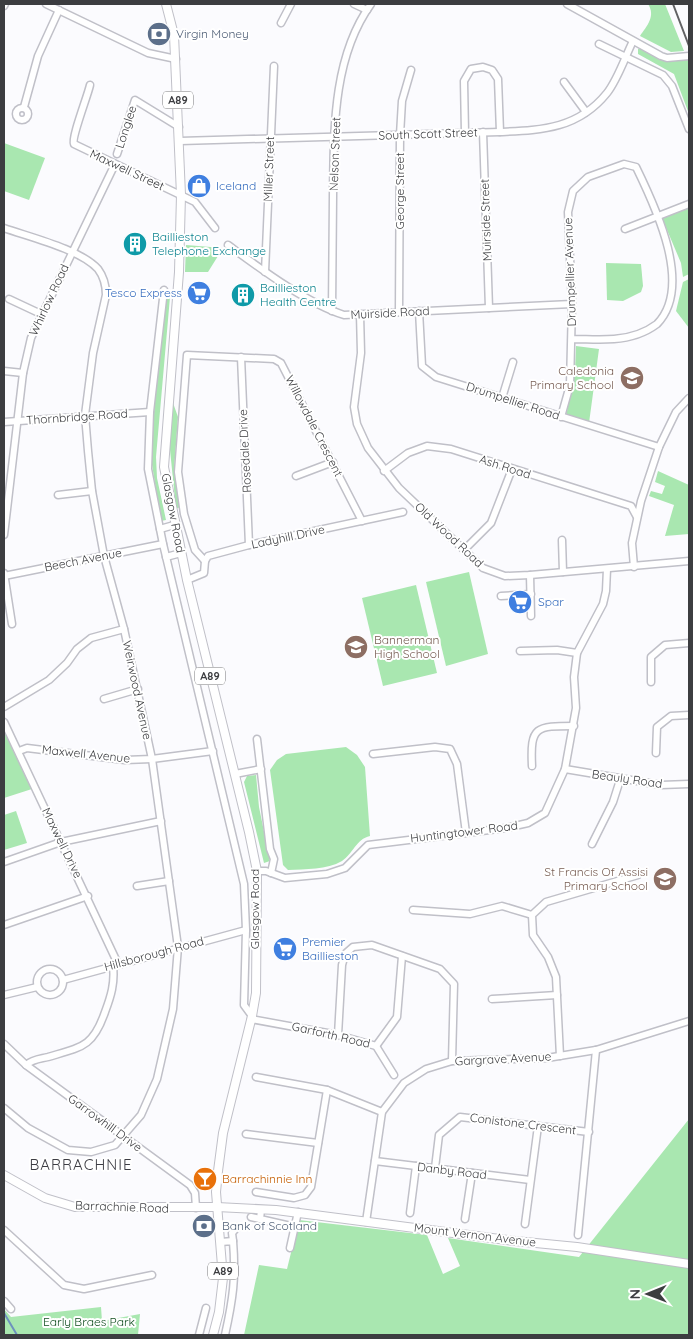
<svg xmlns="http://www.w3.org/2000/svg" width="693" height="1339" viewBox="0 0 693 1339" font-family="Quicksand,sans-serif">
<rect width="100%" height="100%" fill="#fbfbfe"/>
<!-- green -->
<g fill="#a9e7b0">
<path d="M 648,4 L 665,4 L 684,51 L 671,52 L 640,36 C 647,26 656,16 648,4 Z"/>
<polygon points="641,48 664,60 689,60 689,114 674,74 638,54 638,49"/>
<polygon points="4,143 45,158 29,200 4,191"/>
<polygon points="689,207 689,274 683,277 681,263 662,218"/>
<polygon points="186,245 223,248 208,272 185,272"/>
<polygon points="606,263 641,264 643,286 641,292 623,301 607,300"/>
<polygon points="689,279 689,328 676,311 683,282"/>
<polygon points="170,297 156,457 157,478 166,520 161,521 150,452 165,299"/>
<polygon points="576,346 599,349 589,423 566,416 575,371"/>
<polygon points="172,400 178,417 174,471 180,507 176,509 169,440"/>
<polygon points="658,471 689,485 689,534 665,536 674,505 649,496 651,491 662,494 665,486 655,482"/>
<polygon points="469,572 488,654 446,666 426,582"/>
<polygon points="416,585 437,673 383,686 362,598"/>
<polygon points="4,727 35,788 4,798"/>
<path d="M 346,747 L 357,755 L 365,767 L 370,836 C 356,839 353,854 342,861 C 327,870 305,869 288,870 L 283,865 L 270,770 L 277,760 L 286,754 Z"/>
<polygon points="256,775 259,807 270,861 264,863 244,782 247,776"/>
<polygon points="16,811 27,843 4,850 4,815"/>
<polygon points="689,1119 689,1335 244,1335 259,1265 287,1269 299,1220 427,1235 443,1274 460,1266 448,1238 579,1257"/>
<polygon points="101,1307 102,1321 140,1314 138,1335 4,1335 4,1309 11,1317"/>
</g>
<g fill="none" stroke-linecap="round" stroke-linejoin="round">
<!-- stream -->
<polyline stroke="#6d92bd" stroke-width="2" points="4,1313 17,1335"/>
<!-- minor casing -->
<g stroke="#c0c0c8" stroke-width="9">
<g id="minor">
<polyline points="46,4 148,53 176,59"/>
<polyline points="354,4 367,10"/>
<polyline points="567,4 661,56 667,58 689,56"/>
<polyline points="4,6 5,4"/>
<polyline points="281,23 291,4"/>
<polyline points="599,44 663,75 672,86 689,129"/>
<polyline points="564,82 586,112"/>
<path d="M 90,85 C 88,95 71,138 74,144 L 195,202 L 215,228"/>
<polyline points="24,107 38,56 59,10"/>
<circle cx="22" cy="114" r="6"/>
<polyline points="483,132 489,308"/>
<polyline points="465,133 464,81 471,69 483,67 492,70 498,79 500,132"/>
<path d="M 180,141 L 500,132 C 542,130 578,129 607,93 C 618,79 625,57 633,41"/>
<polyline points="117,154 135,100 179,127"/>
<path d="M 4,228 C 29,237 80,249 98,269 C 104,277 106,285 106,295 L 93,353 L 85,415 L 88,451 L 92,491 L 104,556 L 124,629 L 152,759 L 178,947 L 173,1009 L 157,1079 L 141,1115 L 115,1145 L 91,1152 L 68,1150 L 28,1128 L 4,1108"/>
<polyline points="625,229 689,204"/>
<path d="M 228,245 C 261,269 306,303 344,315 L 572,304"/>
<polyline points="265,272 274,66"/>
<polyline points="164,290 150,412 148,469 163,544 244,884 246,930 244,1005 252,1016"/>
<polyline points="9,299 41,314"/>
<path d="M 332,311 C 332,273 333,234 333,196 C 334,132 332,58 371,4"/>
<polyline points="419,311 422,366 436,377 659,447"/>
<polyline points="399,312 400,135 402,101 411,70"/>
<polyline points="360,314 361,353 354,407 357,424 368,448 399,488 483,568 505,576 530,575 689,561"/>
<polyline points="241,357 249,545"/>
<polyline points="4,371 23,373"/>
<polyline points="502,398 513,362"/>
<path d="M 561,417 L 570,385 L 572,304 L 568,212 L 573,191 L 588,177 L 624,164 L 636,167 C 657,210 693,287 657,324 C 645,333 629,338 614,339 C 600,340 586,339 572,339"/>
<polyline points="4,422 150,412"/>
<polyline points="384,471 408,453 427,446 451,449 631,506 637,517"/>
<polyline points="296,476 333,462"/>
<polyline points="58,495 92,491"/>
<polyline points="160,529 174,525"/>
<polyline points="4,535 23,373 31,338 115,164"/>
<polyline points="562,540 563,572"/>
<polyline points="464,550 491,523 512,469"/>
<polyline points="166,557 181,553"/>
<polyline points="205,561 195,550 184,514 178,472 187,355 274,359 281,363 362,521"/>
<polyline points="634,567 632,543 641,501 659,447 676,412 689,398"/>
<polyline points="4,573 12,624"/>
<polyline points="530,575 531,616"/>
<polyline points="4,576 163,544"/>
<polyline points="187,580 204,573 205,561 208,556 249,545 403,512"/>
<polyline points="501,596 531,594"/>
<polyline points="520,651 557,650 577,653"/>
<polyline points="651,682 651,657 665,645 689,643"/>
<polyline points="104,699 138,689"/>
<polyline points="4,707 49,680 67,663 77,649 91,638 124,629"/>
<polyline points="4,722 118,964"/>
<polyline points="257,739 270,849 274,859 271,873"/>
<polyline points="19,751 27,748 125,760 152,759 213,751"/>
<polyline points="656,753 657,727 671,716 689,715"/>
<polyline points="373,754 435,747 450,749 457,764 466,833"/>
<path d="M 532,766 C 530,726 536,726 574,726"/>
<polyline points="565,769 661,785 689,784"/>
<polyline points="235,774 261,769"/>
<polyline points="592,844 613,802 620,780"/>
<polyline points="4,862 61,842 161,821"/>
<polyline points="257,871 266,871 285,878 327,874 345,868 368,845 506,828 528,823 545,813 565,769 576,708 574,677 577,653 603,604 606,591 607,569"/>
<polyline points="137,886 169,881"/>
<polyline points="413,910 470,914 502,906 532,915"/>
<polyline points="4,925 88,896"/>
<circle cx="50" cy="982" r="13"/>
<polyline points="63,980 246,930"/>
<polyline points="4,995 37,987"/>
<polyline points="492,999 557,995"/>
<polyline points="251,1019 338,1035 376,1046 394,1075"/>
<polyline points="338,1035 342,965 345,954 353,947 372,945 440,969 454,984 452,1061"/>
<polyline points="4,1044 26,1065 190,1185 195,1193 196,1208"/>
<polyline points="376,1046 397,1017 402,956"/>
<polyline points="560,1056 556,977 548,957 533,935 532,915 546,902 638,875"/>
<path d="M 26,1065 C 33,1059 40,1059 48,1057 C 82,1047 93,1047 105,1012 C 111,996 115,983 113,966"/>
<polyline points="256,1077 327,1090 382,1112"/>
<polyline points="246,1134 318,1143"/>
<polyline points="375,1161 530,1180"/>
<polyline points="435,1168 439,1135 460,1117 589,1132"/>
<polyline points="256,1192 294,1198 305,1195 311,1187 327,1090"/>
<polyline points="261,1210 260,1219 295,1227"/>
<polyline points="410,1213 416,1166"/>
<polyline points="251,1217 260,1219"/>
<polyline points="465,1219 472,1173"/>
<polyline points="366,1222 382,1112 404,1083 426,1069 452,1061 547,1058 596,1050 689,1021"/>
<polyline points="525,1224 538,1126"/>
<polyline points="4,1230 64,1285 84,1289 152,1275"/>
<polyline points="578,1235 596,1050"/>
<polyline points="233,1241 232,1233 237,1227"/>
<path d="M 221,1242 L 233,1241 C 236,1278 233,1299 225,1335"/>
<polyline points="290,1248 298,1212"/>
<polyline points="4,1301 11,1309"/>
<polyline points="199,1335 206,1308"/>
</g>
</g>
<!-- major casing -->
<g stroke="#c0c0c8" stroke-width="10">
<g id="major">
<polyline points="166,4 174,35 181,195 179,272 164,467 187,580 249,832 257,871 256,993 252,1016 223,1133 218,1171 216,1192 223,1278 219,1312 213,1335"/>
<polyline points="4,1175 45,1198 75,1207 217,1207 276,1210 515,1241 577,1247 689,1264"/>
</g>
</g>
<!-- minor -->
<use href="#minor" stroke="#fff" stroke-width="6"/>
<!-- major -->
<use href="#major" stroke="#fff" stroke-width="8"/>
<!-- rail -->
<polyline stroke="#616164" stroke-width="2" points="673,4 689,46"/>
</g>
<!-- icons -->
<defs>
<g id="bank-disc" transform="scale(1.25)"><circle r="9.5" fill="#5c6f8a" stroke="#fff"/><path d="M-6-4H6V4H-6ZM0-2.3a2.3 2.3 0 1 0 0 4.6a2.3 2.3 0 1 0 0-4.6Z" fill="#fff"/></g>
<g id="shop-disc" transform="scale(1.25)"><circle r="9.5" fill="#3f7fe0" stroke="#fff"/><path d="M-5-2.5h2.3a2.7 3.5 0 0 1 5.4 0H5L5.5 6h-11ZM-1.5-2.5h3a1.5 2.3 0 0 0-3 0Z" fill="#fff"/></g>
<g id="building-disc" transform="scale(1.25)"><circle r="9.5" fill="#0f9aa8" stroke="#fff"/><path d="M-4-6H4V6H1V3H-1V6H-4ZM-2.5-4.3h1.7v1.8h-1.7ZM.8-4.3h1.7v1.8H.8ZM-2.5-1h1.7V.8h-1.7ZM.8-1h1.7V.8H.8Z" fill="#fff"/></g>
<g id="supermarket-disc" transform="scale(1.25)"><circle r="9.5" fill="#3f7fe0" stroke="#fff"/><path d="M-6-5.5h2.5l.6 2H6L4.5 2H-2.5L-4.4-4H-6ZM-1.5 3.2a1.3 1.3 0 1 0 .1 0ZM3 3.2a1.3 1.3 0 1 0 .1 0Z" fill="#fff"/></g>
<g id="school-disc" transform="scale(1.25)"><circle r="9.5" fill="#8d6e63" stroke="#fff"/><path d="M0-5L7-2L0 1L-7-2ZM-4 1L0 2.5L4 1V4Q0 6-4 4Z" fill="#fff"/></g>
<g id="bar-disc" transform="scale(1.25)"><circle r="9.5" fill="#e8710a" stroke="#fff"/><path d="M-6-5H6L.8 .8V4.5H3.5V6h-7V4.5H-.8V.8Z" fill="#fff"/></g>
</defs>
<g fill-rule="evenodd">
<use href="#bank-disc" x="159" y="34"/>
<use href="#shop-disc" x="199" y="186"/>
<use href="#building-disc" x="135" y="244"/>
<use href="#supermarket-disc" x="199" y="293"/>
<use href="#building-disc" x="243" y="295"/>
<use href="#school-disc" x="632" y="378"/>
<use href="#supermarket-disc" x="520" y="602"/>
<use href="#school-disc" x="356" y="647"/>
<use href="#school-disc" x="665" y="879"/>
<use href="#supermarket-disc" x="285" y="949"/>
<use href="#bar-disc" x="205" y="1179"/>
<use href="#bank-disc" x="204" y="1226"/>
</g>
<g text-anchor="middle" stroke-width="4" stroke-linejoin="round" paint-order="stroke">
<!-- shield labels -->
<g fill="#fff" stroke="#767779" stroke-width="1">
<rect x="163" y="91.5" width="30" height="17" rx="4"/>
<rect x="195" y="667.5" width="30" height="17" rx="4"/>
<rect x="208" y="1262.5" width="30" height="17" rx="4"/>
</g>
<g font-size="11" font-weight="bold" fill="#3c3d40">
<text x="178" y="104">A89</text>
<text x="210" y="680">A89</text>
<text x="223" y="1275">A89</text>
</g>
<!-- service labels -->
<g font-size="12" fill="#4e5e75" stroke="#fff" text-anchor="start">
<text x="176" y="38">Virgin Money</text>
<text x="222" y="1230">Bank of Scotland</text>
</g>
<!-- street labels -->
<g font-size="12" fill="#3c3d40" stroke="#fff">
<text transform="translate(126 127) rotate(-72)" y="4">Longlee</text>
<text transform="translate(428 134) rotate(-2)" y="4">South Scott Street</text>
<text transform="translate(335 154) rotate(-88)" y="4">Nelson Street</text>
<text transform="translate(269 169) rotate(-88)" y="4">Miller Street</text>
<text transform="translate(127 170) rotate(25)" y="4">Maxwell Street</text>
<text transform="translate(400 191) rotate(-90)" y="4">George Street</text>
<text transform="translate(486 220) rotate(-92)" y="4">Muirside Street</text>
<text transform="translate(570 272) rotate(-92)" y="4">Drumpellier Avenue</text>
<text transform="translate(49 300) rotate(-65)" y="4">Whirlow Road</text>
<text transform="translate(390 313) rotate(-3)" y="4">Muirside Road</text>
<text transform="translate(513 401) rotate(18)" y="4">Drumpellier Road</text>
<text transform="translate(77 417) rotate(-4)" y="4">Thornbridge Road</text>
<text transform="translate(314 426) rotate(63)" y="4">Willowdale Crescent</text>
<text transform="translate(245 451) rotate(-93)" y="4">Rosedale Drive</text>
<text transform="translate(505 467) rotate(18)" y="4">Ash Road</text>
<text transform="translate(173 513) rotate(79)" y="4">Glasgow Road</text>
<text transform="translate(449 535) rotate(43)" y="4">Old Wood Road</text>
<text transform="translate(288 537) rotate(-12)" y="4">Ladyhill Drive</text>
<text transform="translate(83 560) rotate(-11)" y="4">Beech Avenue</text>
<text transform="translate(137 690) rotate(78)" y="4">Weirwood Avenue</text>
<text transform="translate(86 754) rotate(6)" y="4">Maxwell Avenue</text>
<text transform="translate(627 779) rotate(8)" y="4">Beauly Road</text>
<text transform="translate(464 832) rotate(-7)" y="4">Huntingtower Road</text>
<text transform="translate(62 843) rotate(64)" y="4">Maxwell Drive</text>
<text transform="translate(255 909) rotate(-90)" y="4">Glasgow Road</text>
<text transform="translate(154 954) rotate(-15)" y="4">Hillsborough Road</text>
<text transform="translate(331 1035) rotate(13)" y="4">Garforth Road</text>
<text transform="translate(503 1059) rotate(-3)" y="4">Gargrave Avenue</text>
<text transform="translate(105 1123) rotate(36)" y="4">Garrowhill Drive</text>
<text transform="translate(523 1124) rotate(7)" y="4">Conistone Crescent</text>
<text transform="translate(452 1171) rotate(7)" y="4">Danby Road</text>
<text transform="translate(122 1207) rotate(2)" y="4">Barrachnie Road</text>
<text transform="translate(475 1235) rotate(7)" y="4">Mount Vernon Avenue</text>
</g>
<!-- shop labels -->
<g font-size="12" fill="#366cbe" stroke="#fff" text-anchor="start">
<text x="216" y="190">Iceland</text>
<text x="182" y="297" text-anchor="end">Tesco Express</text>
<text x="538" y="606">Spar</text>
<text x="302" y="946">Premier<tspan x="302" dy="14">Baillieston</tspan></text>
</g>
<!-- culture labels -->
<g font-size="12" fill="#0d838f" stroke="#fff" text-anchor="start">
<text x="152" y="241">Baillieston<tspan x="152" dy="14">Telephone Exchange</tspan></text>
<text x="260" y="292">Baillieston<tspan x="260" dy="14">Health Centre</tspan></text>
</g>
<!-- education labels -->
<g font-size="12" fill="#785e54" stroke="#fff" text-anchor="end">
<text x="614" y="375">Caledonia<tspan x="614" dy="14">Primary School</tspan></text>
<text x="374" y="644" text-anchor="start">Bannerman<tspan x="374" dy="14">High School</tspan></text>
<text x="648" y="876">St Francis Of Assisi<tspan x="648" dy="14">Primary School</tspan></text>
</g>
<!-- food labels -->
<g font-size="12" fill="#c56008" stroke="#fff" text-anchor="start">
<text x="222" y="1183">Barrachinnie Inn</text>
</g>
<!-- park labels -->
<g font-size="12" fill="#124e21" stroke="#fff">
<text x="89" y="1326">Early Braes Park</text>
</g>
<!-- quarter labels -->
<g font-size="15" letter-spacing="1" fill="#3d3d44" stroke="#fff">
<text x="81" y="1170">BARRACHNIE</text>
</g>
</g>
<!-- border -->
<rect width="693" height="1339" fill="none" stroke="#3c3d40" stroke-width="10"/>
<!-- north arrow -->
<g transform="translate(648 1294) rotate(269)" stroke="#ffffff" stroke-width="4" paint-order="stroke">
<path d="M0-4L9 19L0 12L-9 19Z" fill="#3c3d40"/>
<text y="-8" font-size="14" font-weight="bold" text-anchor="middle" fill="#3c3d40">N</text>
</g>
</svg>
